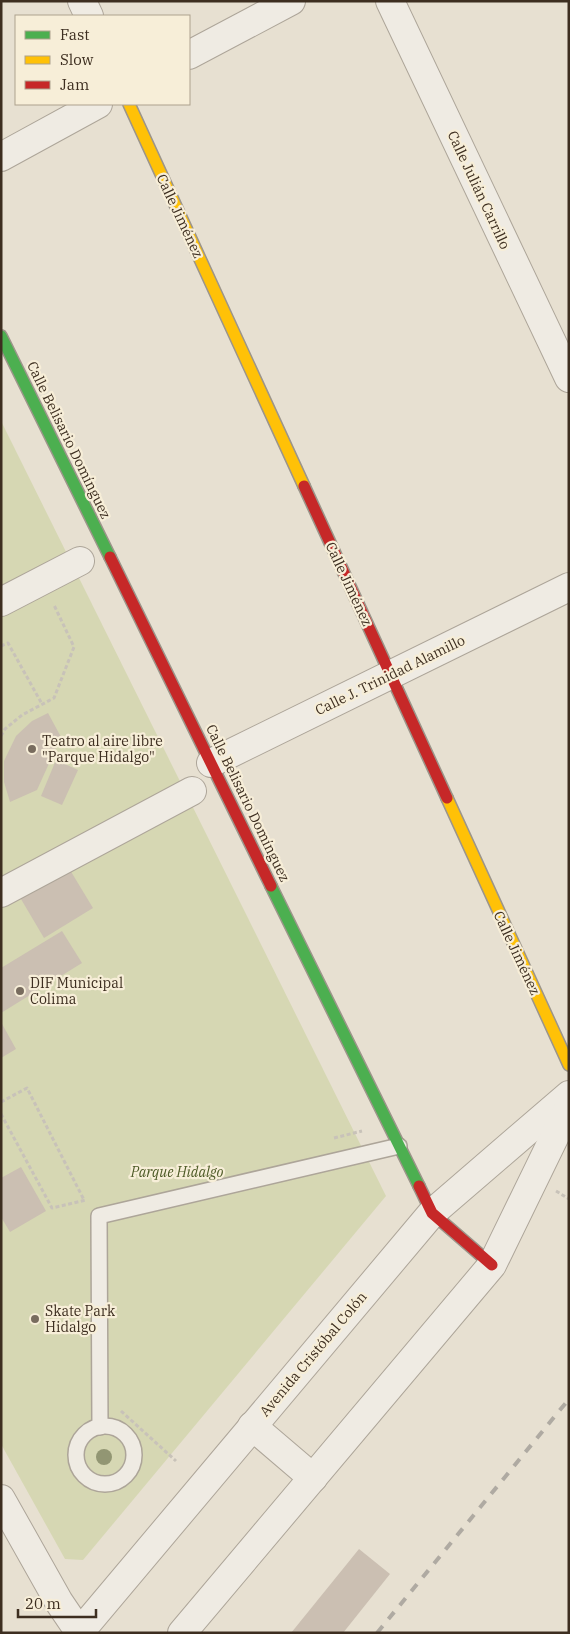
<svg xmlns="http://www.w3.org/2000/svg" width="570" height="1634" viewBox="0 0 570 1634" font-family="'IBM Plex Serif',serif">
<rect width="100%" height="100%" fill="#e7e0d1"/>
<!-- green -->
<polygon fill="#d6d7b3" points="1,421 386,1196 83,1560 65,1559 1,1444"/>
<!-- building -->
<g fill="#cbbfb2">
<polygon points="48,713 61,737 37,790 10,802 4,782 4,761 16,736 32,721"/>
<polygon points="56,760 78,770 62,805 41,796"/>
<polygon points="67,865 93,908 44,938 18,894"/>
<polygon points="62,931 82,963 1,1013 1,968"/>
<polygon points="1,1022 16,1049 1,1058"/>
<polygon points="21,1167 46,1211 10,1232 1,1217 1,1178"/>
<polygon points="359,1549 390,1574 343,1633 291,1633"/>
</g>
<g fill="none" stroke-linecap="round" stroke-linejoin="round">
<!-- lane casing -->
<g stroke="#ada599" stroke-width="18">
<g id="lane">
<circle cx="105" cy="1455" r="29"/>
<polyline points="100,1427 99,1216 399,1146"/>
</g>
</g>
<!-- street casing -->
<g stroke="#ada599" stroke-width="30">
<g id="street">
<polyline points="82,1 89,16"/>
<polyline points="390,1 569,378"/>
<polyline points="189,55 291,1"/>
<polyline points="1,157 98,104"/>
<polyline points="1,602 80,561"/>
<polyline points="211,763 569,587"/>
<polyline points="1,893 192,791"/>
<polyline points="252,1426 313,1478"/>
<polyline points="1,1499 59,1602 80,1633"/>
<polyline points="79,1633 432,1213 569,1095"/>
<polyline points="182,1633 492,1265 569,1107"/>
</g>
</g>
<!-- fast casing -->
<g stroke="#9c958a" stroke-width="14">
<g id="fast">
<polyline points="1,336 110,557"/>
<polyline points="271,886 419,1186"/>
</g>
</g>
<!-- slow casing -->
<g stroke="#9c958a" stroke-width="14">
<g id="slow">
<polyline points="129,104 304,486"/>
<polyline points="447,798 569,1065"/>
</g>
</g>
<!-- jam casing -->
<g stroke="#9c958a" stroke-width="14">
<g id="jam">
<polyline points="304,486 447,798"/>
<polyline points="110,557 271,886"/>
<polyline points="419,1186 432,1213 492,1265"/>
</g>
</g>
<!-- path -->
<g stroke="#c8c2b9" stroke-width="3" stroke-dasharray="4 2.5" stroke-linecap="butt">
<polyline points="1,646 8,643 42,704"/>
<polyline points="1,736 5,729 22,715 54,698 74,647 54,605"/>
<polyline points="1,1102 27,1088 84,1200"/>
<polyline points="1,1114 52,1208 86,1200"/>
<polyline points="334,1138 362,1131"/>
<polyline points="556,1191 569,1199"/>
<polyline points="121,1411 176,1461"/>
</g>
<!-- lane -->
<use href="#lane" stroke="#efebe3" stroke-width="15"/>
<!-- street -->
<use href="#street" stroke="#efebe3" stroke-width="28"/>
<!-- fast -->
<use href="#fast" stroke="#4caf50" stroke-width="11"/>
<!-- slow -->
<use href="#slow" stroke="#ffc107" stroke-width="11"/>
<!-- jam -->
<use href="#jam" stroke="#c62828" stroke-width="11"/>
<!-- rail -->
<polyline stroke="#afaaa2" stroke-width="4" stroke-dasharray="9 9" stroke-linecap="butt" points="377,1633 569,1399"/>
</g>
<!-- trees -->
<circle fill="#929673" cx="104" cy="1457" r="8"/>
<!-- markers -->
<g fill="#786c5e" stroke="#f7eed8" stroke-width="2">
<circle cx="32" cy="749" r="5"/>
<circle cx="20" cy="991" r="5"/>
<circle cx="35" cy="1319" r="5"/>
</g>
<g text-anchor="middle" stroke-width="4.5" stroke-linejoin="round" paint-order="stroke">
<!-- street labels -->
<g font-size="14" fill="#3d2e20" stroke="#f7eed8">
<text transform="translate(479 190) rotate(65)" y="5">Calle Julián Carrillo</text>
<text transform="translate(180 216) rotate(65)" y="5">Calle Jiménez</text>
<text transform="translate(69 440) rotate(64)" y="5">Calle Belisario Domínguez</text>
<text transform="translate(349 584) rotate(65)" y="5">Calle Jiménez</text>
<text transform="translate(390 675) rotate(-26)" y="5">Calle J. Trinidad Alamillo</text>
<text transform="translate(248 803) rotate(64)" y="5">Calle Belisario Domínguez</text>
<text transform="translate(517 953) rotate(65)" y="5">Calle Jiménez</text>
<text transform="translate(313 1354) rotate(-50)" y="5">Avenida Cristóbal Colón</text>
</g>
<!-- poi labels -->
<g font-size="14" fill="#3d2e20" stroke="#f7eed8" text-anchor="start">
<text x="42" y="746">Teatro al aire libre<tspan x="42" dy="16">"Parque Hidalgo"</tspan></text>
<text x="30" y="988">DIF Municipal<tspan x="30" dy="16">Colima</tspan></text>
<text x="45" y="1316">Skate Park<tspan x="45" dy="16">Hidalgo</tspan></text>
</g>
<!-- park labels -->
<g font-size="14" font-style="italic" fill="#4d5a26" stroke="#f7eed8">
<text x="177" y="1177">Parque Hidalgo</text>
</g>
</g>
<!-- border -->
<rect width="570" height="1634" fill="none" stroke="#3d2e20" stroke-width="5"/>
<!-- legend -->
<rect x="15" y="15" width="175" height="90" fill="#f7eed8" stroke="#ada18e"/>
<rect x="25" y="31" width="25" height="8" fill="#4caf50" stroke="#ada18e"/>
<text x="60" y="40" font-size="15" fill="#3d2e20">Fast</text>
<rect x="25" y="56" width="25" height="8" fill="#ffc107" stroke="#ada18e"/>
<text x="60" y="65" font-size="15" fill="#3d2e20">Slow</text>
<rect x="25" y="81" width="25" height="8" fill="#c62828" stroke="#ada18e"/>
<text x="60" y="90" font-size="15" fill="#3d2e20">Jam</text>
<!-- scale -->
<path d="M18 1609v8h78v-8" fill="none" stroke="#3d2e20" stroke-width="2.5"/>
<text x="25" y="1609" font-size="15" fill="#3d2e20" stroke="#f7eed8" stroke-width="4" paint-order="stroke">20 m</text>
</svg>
